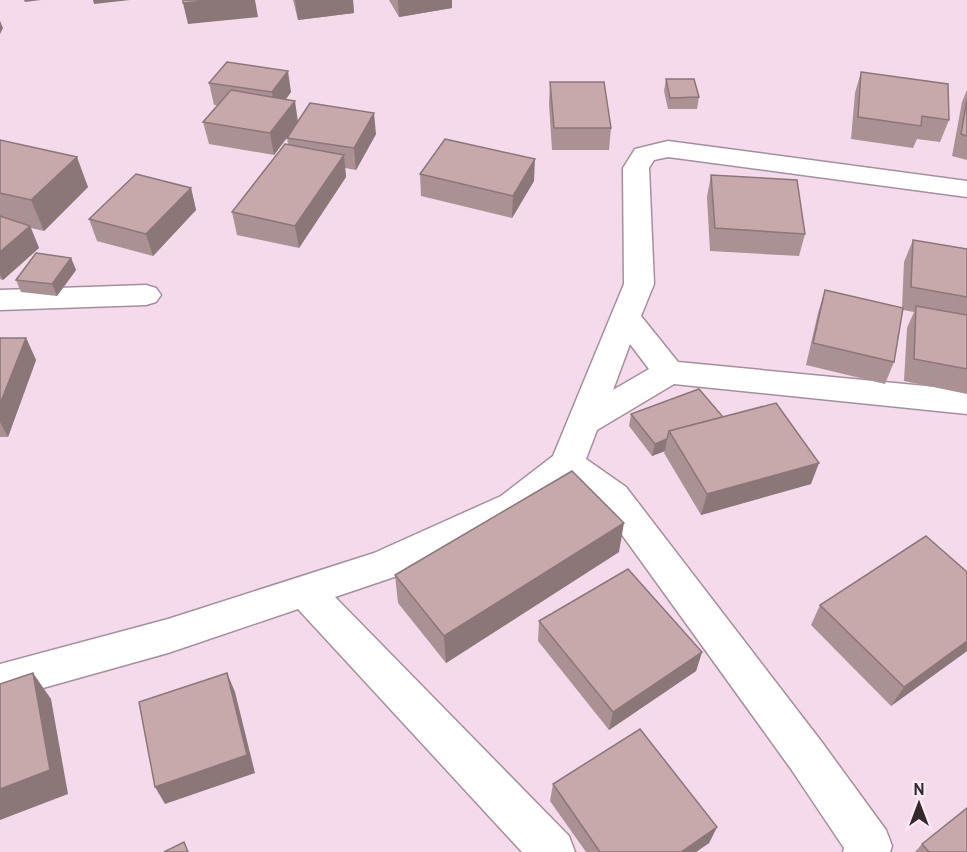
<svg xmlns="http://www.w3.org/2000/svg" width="967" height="852" viewBox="0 0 967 852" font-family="Overpass,sans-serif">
<rect width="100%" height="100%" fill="#f4daea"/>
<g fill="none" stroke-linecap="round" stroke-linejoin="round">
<!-- minor casing -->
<g stroke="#a68f9d" stroke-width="3">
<g id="minor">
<path d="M 668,141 L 967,181 L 967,197 L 668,157 L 654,160 L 649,168 L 654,284 L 641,316 L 678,362 L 967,390 L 967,414 L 674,384 L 597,430 L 586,459 L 626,487 L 821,741 L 886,830 L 892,846 L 890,852 L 843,852 L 844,848 L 791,769 L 602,507 L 568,482 L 525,516 L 397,576 L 335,597 L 569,836 L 575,852 L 522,852 L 298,609 L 168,653 L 0,700 L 0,664 L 168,619 L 374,553 L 501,496 L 553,456 L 624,284 L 623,168 L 635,149 ZM 630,344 L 649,369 L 613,390 Z"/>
<polygon points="146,285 156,288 161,295 156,302 146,305 0,310 0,290"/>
</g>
</g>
<!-- minor -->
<use href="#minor" fill="#fff" fill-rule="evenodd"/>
</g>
<!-- wall -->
<g fill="#ab9193">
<polygon points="293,0 353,0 354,13 298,20"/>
<polygon points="389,0 452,0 452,8 399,17"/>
<polygon points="861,72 949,120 940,142 917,139 913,148 851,139 855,93"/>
<polygon points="666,79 699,97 697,109 668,109 664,91"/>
<polygon points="550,82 611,128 609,150 552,150 549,104"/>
<polygon points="209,83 291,92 286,99 298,121 376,134 356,170 345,168 346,177 299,248 237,235 232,212 288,144 287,138 274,155 209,144 203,122 218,105 214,105"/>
<polygon points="967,90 967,160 952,156 962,102"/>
<polygon points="0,140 88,187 44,231 31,228 39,248 3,280 0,279"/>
<polygon points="420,174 534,181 512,218 421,196"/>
<polygon points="711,175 805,234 799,256 710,251 707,197"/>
<polygon points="191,188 196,210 153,256 97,241 89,219"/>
<polygon points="913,240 967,249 967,394 904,381 907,328 914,312 903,310 894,362 885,384 806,365 818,313 825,290 902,308 904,262"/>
<polygon points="71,258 76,270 57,296 21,292 16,280"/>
<polygon points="0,338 26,338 36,360 8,437 0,437"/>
<polygon points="631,414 723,417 811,484 701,515 664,453 665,451 652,456 629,426"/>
<polygon points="619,552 446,663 398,603 395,575"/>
<polygon points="820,605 967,651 891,706 811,625"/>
<polygon points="539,621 702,652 696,671 609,730 538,641"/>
<polygon points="553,784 717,827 709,843 696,852 586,852 550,801"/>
<polygon points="922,844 967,852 915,852"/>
</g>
<!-- shaded-wall -->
<g fill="#8b7678">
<polygon points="24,0 41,0 25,2"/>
<polygon points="93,0 130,0 94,4"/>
<polygon points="216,0 255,0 258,17 188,24 183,3"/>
<polygon points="295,0 353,0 354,13 298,20"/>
<polygon points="398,0 452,0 452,8 399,17"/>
<polygon points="0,21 3,28 0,34"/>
<polygon points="288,71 291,92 275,114 272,92"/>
<polygon points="295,101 298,122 274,155 270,133"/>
<polygon points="374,113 376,134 356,170 354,148"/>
<polygon points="344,155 346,177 299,248 295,226"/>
<polygon points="77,157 88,187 44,231 31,200"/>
<polygon points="535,159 534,181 512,218 513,196"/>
<polygon points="191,188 196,210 153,256 146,234"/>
<polygon points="30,226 39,248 3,280 0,274 0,252"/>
<polygon points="71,258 76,270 57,296 52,284"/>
<polygon points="26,338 36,360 8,437 0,422 0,404"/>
<polygon points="667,439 665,451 652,456 655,444"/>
<polygon points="819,463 811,484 701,515 707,494"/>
<polygon points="624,523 619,552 446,663 444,636"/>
<polygon points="967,641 967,651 891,706 904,687"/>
<polygon points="702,652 696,671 609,730 613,712"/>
<polygon points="33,673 51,699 68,794 0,820 0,789"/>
<polygon points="227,673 235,692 255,773 165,804 155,787"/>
<polygon points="717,827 709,843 696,852 681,852"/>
</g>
<!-- building -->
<g fill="#c7a9ab" stroke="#8b7678" stroke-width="1.5">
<polygon points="183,0 216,0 183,3"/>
<polygon points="227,62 288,71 272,92 209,83"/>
<polygon points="861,72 948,84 949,120 922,116 921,126 858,117"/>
<polygon points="666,79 694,79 699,97 670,98"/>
<polygon points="550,82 604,82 611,128 554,128"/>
<polygon points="231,90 295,101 270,133 203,122"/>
<polygon points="967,100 967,136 961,134"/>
<polygon points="310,103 374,113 354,148 287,138"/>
<polygon points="445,139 535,159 513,196 420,174"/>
<polygon points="0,140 77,157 31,200 0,193"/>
<polygon points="285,144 344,155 295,226 232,212"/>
<polygon points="136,174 191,188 146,234 89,219"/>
<polygon points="711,175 797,180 805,234 715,228"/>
<polygon points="0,216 30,226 0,252"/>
<polygon points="913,240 967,249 967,297 911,287"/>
<polygon points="36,253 71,258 52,284 16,280"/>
<polygon points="825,290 903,308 894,362 813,343"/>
<polygon points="916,306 967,315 967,369 914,359"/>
<polygon points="0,338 26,338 0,404"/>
<polygon points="699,389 723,417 669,431 667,439 655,444 631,414"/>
<polygon points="776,403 819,463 707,494 669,431"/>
<polygon points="572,471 624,523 444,636 395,575"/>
<polygon points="926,536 967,572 967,641 904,687 820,605"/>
<polygon points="628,569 702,652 613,712 539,621"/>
<polygon points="33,673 50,770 0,789 0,684"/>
<polygon points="227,673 247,755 155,787 139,702"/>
<polygon points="640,729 717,827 681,852 600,852 553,784"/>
<polygon points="967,808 967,852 929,852 922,844"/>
<polygon points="184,842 188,852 164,852"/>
</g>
<!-- north arrow -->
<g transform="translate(919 804)" stroke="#fee9f6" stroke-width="4.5" paint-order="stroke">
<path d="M0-4.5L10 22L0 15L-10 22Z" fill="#32282e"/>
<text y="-9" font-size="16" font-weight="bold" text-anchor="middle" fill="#32282e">N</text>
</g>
</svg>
